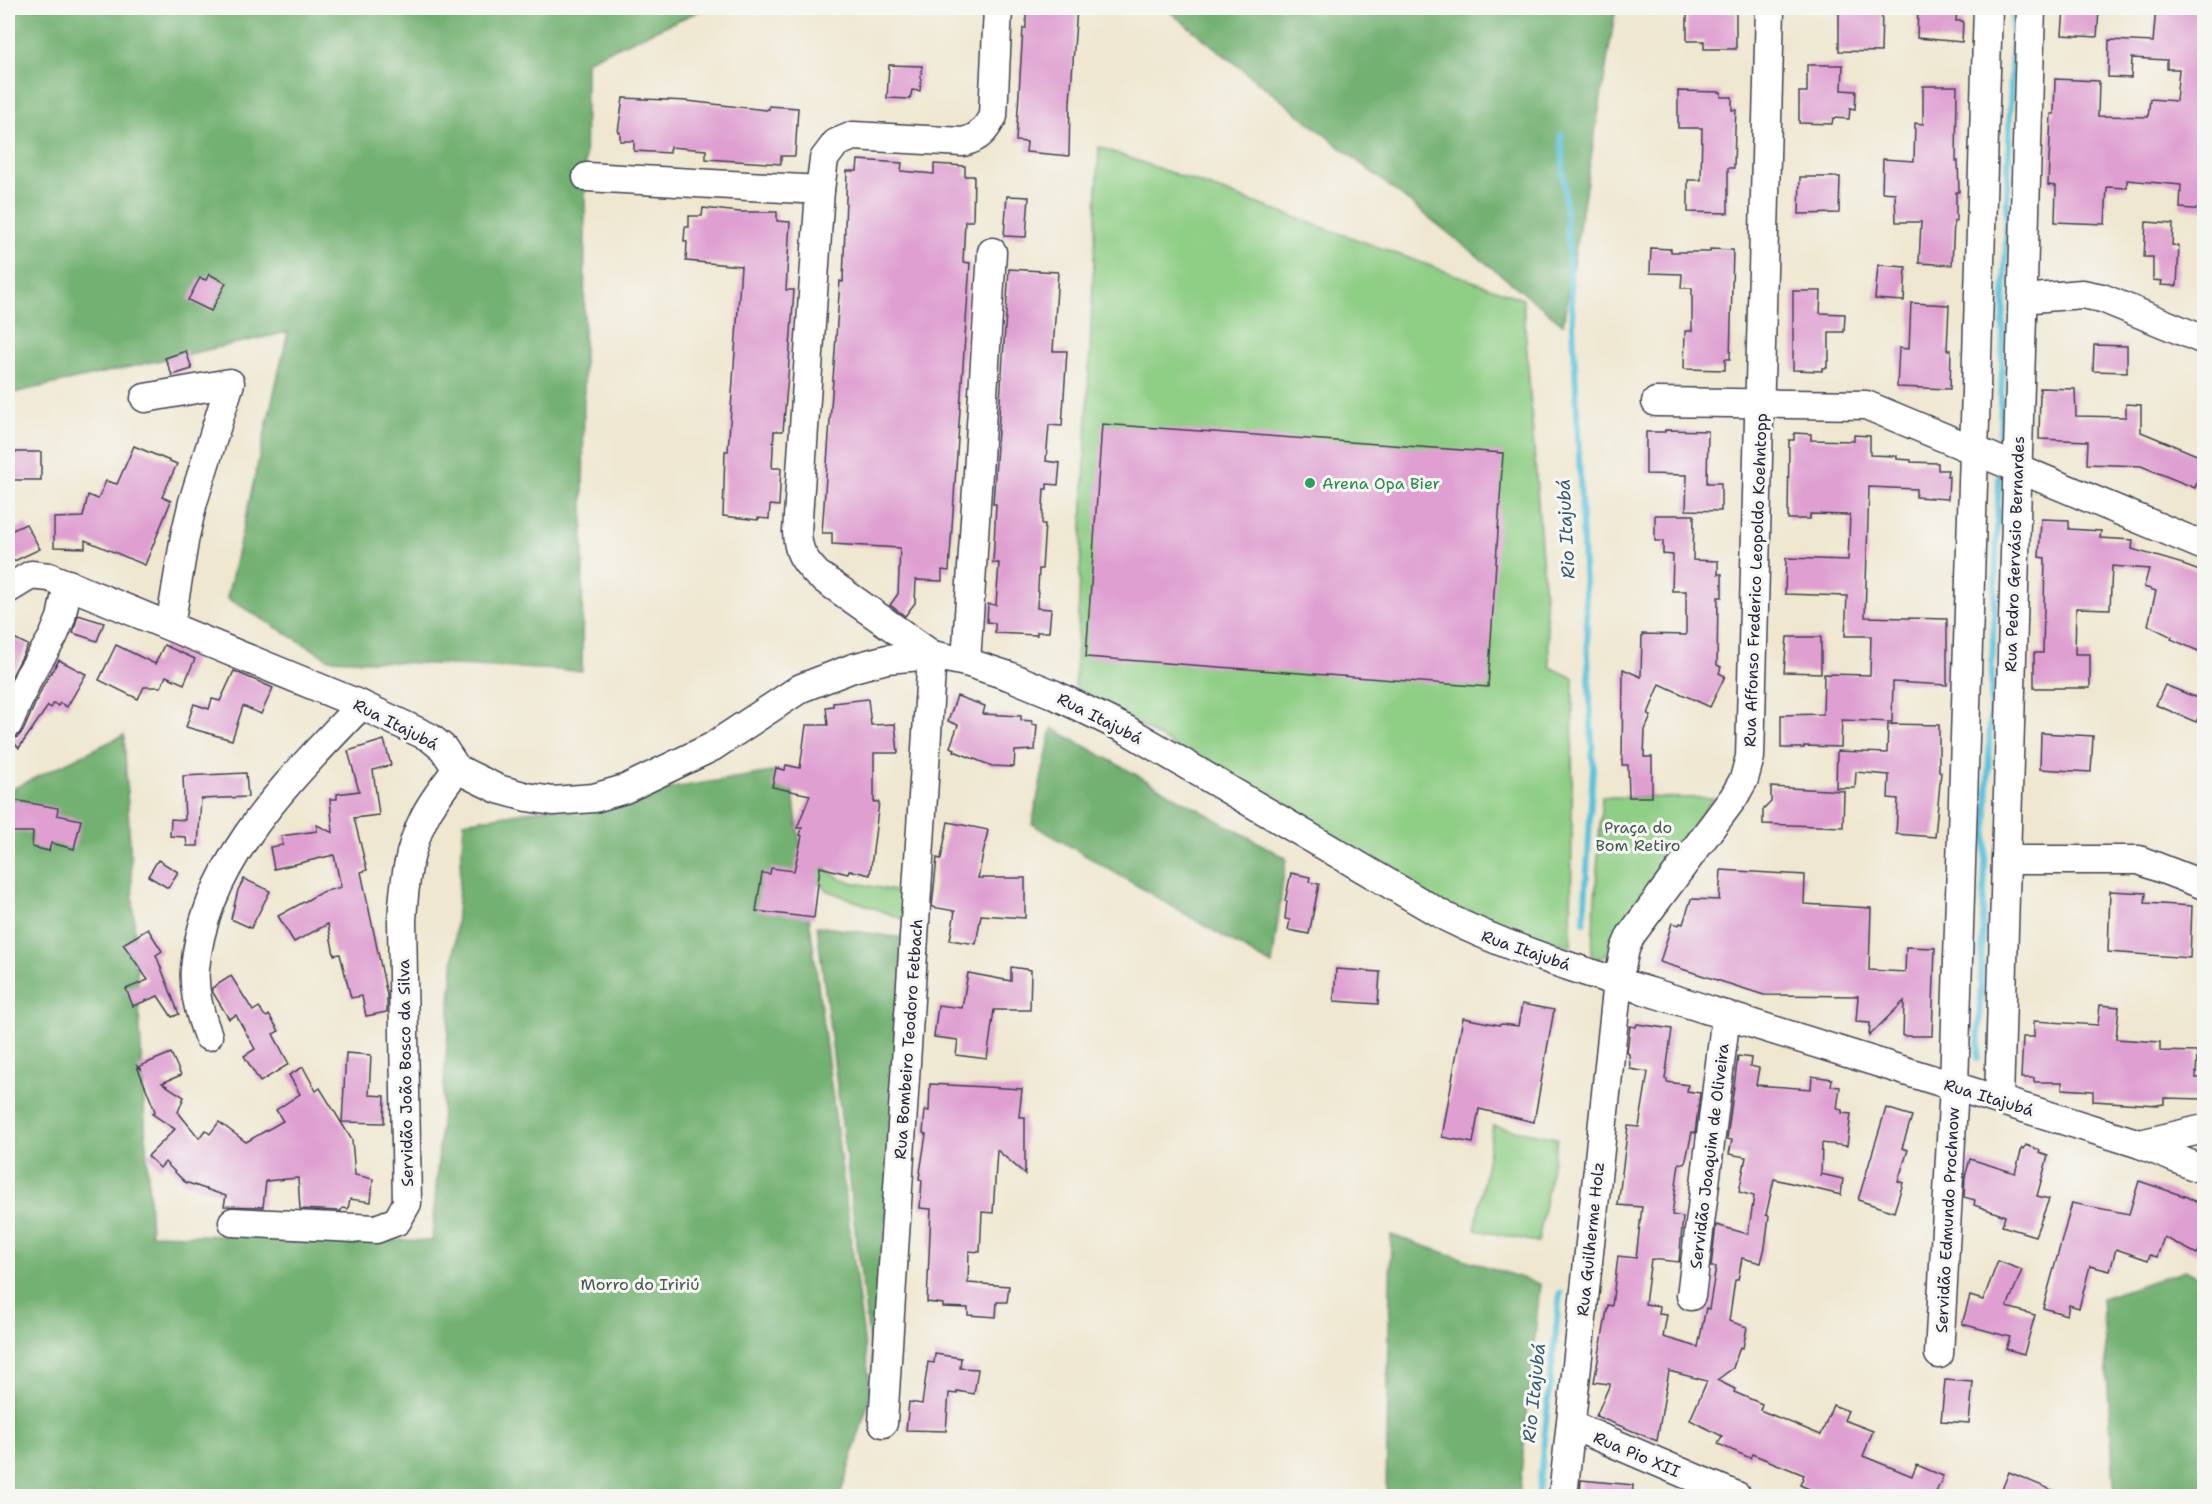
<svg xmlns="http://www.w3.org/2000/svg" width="2212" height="1504" viewBox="0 0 2212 1504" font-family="'Shantell Sans',sans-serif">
<rect width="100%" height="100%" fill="#f6f6f2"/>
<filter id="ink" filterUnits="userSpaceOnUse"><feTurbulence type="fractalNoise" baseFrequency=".0167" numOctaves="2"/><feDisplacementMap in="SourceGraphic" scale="12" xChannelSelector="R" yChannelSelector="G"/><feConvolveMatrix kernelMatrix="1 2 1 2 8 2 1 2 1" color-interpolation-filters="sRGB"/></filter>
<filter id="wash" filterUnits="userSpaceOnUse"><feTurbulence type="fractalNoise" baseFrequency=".008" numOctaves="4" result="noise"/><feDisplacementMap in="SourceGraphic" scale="24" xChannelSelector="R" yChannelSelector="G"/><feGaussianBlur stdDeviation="1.35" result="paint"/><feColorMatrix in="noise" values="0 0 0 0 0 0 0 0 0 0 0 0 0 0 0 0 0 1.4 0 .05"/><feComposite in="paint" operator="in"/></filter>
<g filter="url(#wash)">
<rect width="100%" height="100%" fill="#efe7d0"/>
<!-- green -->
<g fill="#8fce85" stroke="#587860" stroke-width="1.5">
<polygon points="1099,147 1523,299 1550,667 1573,678 1571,946 1460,916 1075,687"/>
<polygon points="1602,797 1714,798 1635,902 1605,956 1591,960"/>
<polygon points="804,855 842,880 909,894 908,921 826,890 805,869"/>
<polygon points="1493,1126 1557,1138 1538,1242 1475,1230"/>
</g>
<!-- forest -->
<g fill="#73b172" stroke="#4a6a56" stroke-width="1.5">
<polygon points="8,8 706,8 586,61 582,671 329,659 227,598 288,332 8,394"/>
<polygon points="1165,8 1616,8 1563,324"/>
<polygon points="1052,728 1286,858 1272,965 1032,824"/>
<polygon points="124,735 151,1234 432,1241 464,822 790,769 871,1394 840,1496 8,1496 8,791"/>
<polygon points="817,926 910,939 873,1371"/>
<polygon points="1391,1235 1540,1284 1519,1496 1386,1496"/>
<polygon points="2185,1270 2204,1280 2204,1496 2115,1496 2102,1298"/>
</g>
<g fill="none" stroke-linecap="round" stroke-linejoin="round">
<!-- stream -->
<g stroke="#5dc3db" stroke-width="6">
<polyline points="1561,134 1573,323 1593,767 1584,922"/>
<polyline points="2000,436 2013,8"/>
<polyline points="1978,1058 1999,476"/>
<polyline points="1538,1496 1560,1293"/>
</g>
</g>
<g id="blocks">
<!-- building -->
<g fill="#dfa0d1">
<polygon points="1026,8 1077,8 1070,102 1069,156 1026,152 1027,142 1016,141 1023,28 1026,28"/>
<polygon points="1918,8 1957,8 1956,21 1963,21 1962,42 1917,38"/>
<polygon points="2064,8 2099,10 2097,37 2062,35"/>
<polygon points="2156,8 2205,8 2205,210 2180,208 2181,185 2127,180 2127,188 2107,187 2105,224 2055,222 2056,186 2048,185 2051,114 2054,114 2055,79 2099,81 2098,116 2148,117 2150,99 2176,101 2179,69 2167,69 2167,60 2132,58 2131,78 2108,77 2109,40 2153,42"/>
<polygon points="1839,10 1882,11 1881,52 1839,51"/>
<polygon points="1687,11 1736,12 1736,49 1704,49 1704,41 1687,41"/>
<polygon points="889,65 922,66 920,91 912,90 910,99 887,98"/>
<polygon points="1807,65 1843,65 1842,90 1856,91 1855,109 1850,108 1849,119 1833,118 1832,124 1799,123 1799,92 1807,92"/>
<polygon points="1923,86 1957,86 1956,161 1958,161 1959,192 1956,192 1956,221 1954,221 1952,265 1919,263 1921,222 1896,222 1895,193 1882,192 1883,159 1914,161 1915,123 1923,124"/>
<polygon points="1678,91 1721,92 1721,97 1732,97 1732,110 1736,110 1735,129 1734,168 1728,168 1728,213 1688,212 1688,180 1701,180 1702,128 1678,128"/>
<polygon points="623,98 687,101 766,110 769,109 769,106 798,108 795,156 781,156 781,164 706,159 706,150 670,147 670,153 634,151 634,141 620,141 620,132 618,132"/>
<polygon points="858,160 902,163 901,171 934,174 934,164 965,166 965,176 974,176 973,221 965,221 963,262 970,263 949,571 942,570 942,581 916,580 915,603 905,616 890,605 898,594 900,548 832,544 832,533 822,533 840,281 843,282 847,171 857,171"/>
<polygon points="1800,177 1840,177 1839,213 1799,214"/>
<polygon points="1007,196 1029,197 1026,237 1004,236"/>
<polygon points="703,208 740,212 777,212 777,221 790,222 786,290 794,290 788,376 783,431 774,431 772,468 781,468 779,506 770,505 769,519 758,518 758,520 723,516 725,451 728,451 741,266 686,261 687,242 684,241 685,227 689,227 689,216 702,216"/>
<polygon points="2146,222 2173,224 2172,245 2179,246 2177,286 2161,285 2162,281 2153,280 2153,257 2144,257"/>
<polygon points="1651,248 1671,249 1671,252 1710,252 1710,249 1733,250 1730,359 1725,359 1725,370 1684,369 1685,331 1692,331 1692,288 1681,288 1682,274 1650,273"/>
<polygon points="1878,265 1906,267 1904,301 1875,299"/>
<polygon points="1009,269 1058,272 1053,351 1067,351 1062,426 1049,425 1046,461 1060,463 1058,485 1047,484 1047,489 1044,489 1042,524 1045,524 1042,569 1039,569 1037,608 1051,609 1049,632 1037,632 1037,635 995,633 995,623 987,622 988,604 996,605 999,563 993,563 996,504 993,504"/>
<polygon points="209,274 226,283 211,311 188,300 200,278 206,280"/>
<polygon points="1793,291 1821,291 1820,313 1845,314 1844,332 1829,332 1829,361 1827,361 1827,368 1822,368 1822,371 1793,370"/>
<polygon points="1911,303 1949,305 1947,350 1951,350 1950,389 1897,387 1899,348 1909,349"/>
<polygon points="2094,345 2127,346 2127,372 2093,371"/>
<polygon points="186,351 192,369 172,375 165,358"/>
<polygon points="2040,388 2075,389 2076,416 2126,417 2126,404 2141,405 2141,432 2204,458 2195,488 2141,466 2087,464 2088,441 2039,439"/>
<polygon points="1102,424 1503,453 1488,687 1086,657"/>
<polygon points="1665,430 1708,431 1707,483 1721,483 1721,511 1686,510 1687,475 1646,474 1646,432 1665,432"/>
<polygon points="1794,433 1811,434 1811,440 1854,441 1854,435 1870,436 1870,455 1897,456 1897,459 1911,460 1911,462 1938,463 1938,470 1948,470 1947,476 1949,476 1948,499 1916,497 1916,489 1869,487 1865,617 1947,619 1947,685 1893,682 1892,722 1842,720 1841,747 1804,746 1804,748 1781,748 1781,715 1823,714 1824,674 1870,675 1871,636 1845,636 1847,596 1785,594 1786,558 1848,560 1850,515 1810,514 1810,519 1788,519 1789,440 1794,440"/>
<polygon points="134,446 177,464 162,497 171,501 145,565 85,540 85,548 54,547 54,518 83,517 88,495 98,499 106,481 117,484"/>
<polygon points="12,452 41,452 41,480 10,480"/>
<polygon points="1655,515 1694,515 1693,560 1718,561 1718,574 1722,574 1722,597 1718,597 1717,665 1721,667 1719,673 1725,676 1710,707 1660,684 1648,714 1651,716 1645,730 1644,757 1652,757 1652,797 1629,797 1628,765 1622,765 1623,669 1641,677 1642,634 1686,635 1686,591 1672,591 1673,555 1663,554 1663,541 1655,541"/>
<polygon points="2041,519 2069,520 2069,529 2101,531 2100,538 2133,540 2132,549 2183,564 2183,565 2205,573 2205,654 2171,639 2172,637 2148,625 2156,591 2144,587 2149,569 2112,566 2110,609 2076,608 2075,654 2090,654 2090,688 2034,688 2034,653 2043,653 2045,558 2039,557"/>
<polygon points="26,524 40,549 8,564 8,532"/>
<polygon points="78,615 104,623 97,641 73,633"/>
<polygon points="8,635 28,645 8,684"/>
<polygon points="1787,637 1821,637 1821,673 1784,672"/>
<polygon points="116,645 155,664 164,645 195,659 184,684 166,676 161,687 144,687 138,699 99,680"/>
<polygon points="59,660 86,674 67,707 60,703 58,706 54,703 51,708 48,706 19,748 11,740 18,737 23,731 44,684"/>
<polygon points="234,671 273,688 261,714 243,706 232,740 186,727 194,704 209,709 212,699 220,701"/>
<polygon points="2165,685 2205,701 2196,722 2156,705"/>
<polygon points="957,696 985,706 983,714 1021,716 1021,720 1032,721 1032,724 1037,725 1035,750 1015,751 1014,767 992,766 954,751 955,749 950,747 958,725 948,721"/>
<polygon points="868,699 871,725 895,724 898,753 874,753 874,802 879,802 870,875 849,870 848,874 820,867 814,918 756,911 762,873 770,874 771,868 794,871 802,836 800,835 802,828 797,828 810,795 772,787 776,768 785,770 786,765 800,768 806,725 828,725 826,707 833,706 833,703"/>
<polygon points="1888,724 1939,725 1939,771 1941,772 1935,837 1896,834 1898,799 1888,798 1889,775 1856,772 1855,788 1836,788 1837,751 1887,753"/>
<polygon points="2041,733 2093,736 2091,772 2040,769"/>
<polygon points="384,740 391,765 373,770 379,815 354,818 367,870 361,872 387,995 387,1012 366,1016 362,996 351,998 340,954 334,955 328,924 294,942 278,916 322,892 341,887 334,855 274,869 270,847 283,845 281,836 317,831 317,825 333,833 330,799 337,799 337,794 359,791 348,751"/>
<polygon points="246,773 248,797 201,799 198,846 187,846 186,837 170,836 171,819 185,820 183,776"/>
<polygon points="1771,787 1844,791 1843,827 1763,824 1763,810 1771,802"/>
<polygon points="8,799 58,808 57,815 81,820 74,849 51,843 49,851 32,847 33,832 8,832"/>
<polygon points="948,822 988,830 978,878 1025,878 1025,918 981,915 976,944 950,940 955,911 932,907 937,858 941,859"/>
<polygon points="158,860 178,872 168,888 148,876"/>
<polygon points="1721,870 1805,875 1804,904 1871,908 1869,970 1905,972 1906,947 1935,948 1932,1036 1903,1036 1904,1001 1869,1036 1870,1023 1856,1022 1858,996 1764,995 1660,962 1672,923 1679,925 1680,923 1683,924 1691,899 1719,900"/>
<polygon points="1291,873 1310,877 1309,882 1319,884 1309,934 1288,930 1290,920 1285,919 1287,901 1285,901"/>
<polygon points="244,879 270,891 251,928 231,919 238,890"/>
<polygon points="2110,891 2146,893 2145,903 2192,906 2190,958 2108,952"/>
<polygon points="148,929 162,951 156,955 179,1014 172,1017 158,996 133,1006 126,989 148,980 123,944"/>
<polygon points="1011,967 1031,970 1030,1010 994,1010 987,1059 956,1055 958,1040 934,1037 938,1005 962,1008 968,973 1011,981"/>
<polygon points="1336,969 1380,972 1378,1004 1334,1001"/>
<polygon points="231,976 253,1011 259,1007 264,1015 267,1017 269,1015 279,1031 273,1034 289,1064 260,1082 244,1056 255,1049 236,1015 229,1019 212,991 212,988"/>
<polygon points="1522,1004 1554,1010 1534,1122 1479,1109 1473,1143 1442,1137 1463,1018 1499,1025 1502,1024 1518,1026"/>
<polygon points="2100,1005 2119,1007 2116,1039 2160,1042 2160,1051 2197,1052 2196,1078 2204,1078 2204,1099 2164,1098 2164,1104 2157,1105 2093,1101 2093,1091 2062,1089 2062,1082 2034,1082 2034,1078 2021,1078 2023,1037 2034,1037 2034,1021 2098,1025"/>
<polygon points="1637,1024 1672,1029 1665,1079 1667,1079 1667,1082 1688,1085 1687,1091 1700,1093 1695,1133 1692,1132 1685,1164 1679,1163 1672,1215 1683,1217 1679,1262 1651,1259 1645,1304 1660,1306 1659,1314 1667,1315 1663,1337 1698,1347 1706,1308 1709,1309 1716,1267 1711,1267 1716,1225 1748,1234 1754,1196 1739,1192 1746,1157 1729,1154 1732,1140 1727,1139 1738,1056 1751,1058 1750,1066 1759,1068 1756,1085 1811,1089 1812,1076 1832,1079 1831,1086 1840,1087 1837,1109 1842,1110 1842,1113 1851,1114 1847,1146 1822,1143 1821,1177 1821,1174 1843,1179 1841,1195 1774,1179 1766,1215 1769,1216 1765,1247 1761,1263 1742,1258 1738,1280 1735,1280 1729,1321 1747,1327 1743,1348 1740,1347 1733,1368 1717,1380 1735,1389 1734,1392 1762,1404 1760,1410 1821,1435 1833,1405 1848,1411 1844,1420 1873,1431 1863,1456 1912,1476 1917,1465 1943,1476 1934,1497 1828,1497 1800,1485 1804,1475 1752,1454 1750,1458 1718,1444 1722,1436 1690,1420 1707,1381 1669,1371 1657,1441 1596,1416 1610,1384 1594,1382 1608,1305 1612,1306 1618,1256 1636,1258 1642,1207 1618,1205 1628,1126 1639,1127 1648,1072 1630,1069 1629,1054 1627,1053 1630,1026 1636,1027"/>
<polygon points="171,1053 181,1075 162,1083 184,1097 178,1112 199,1138 205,1130 210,1134 219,1122 246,1142 283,1121 276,1110 300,1094 289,1075 303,1067 316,1091 320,1088 352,1140 355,1175 373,1179 371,1202 350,1199 348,1209 342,1208 341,1211 300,1209 298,1178 266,1181 263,1207 224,1206 226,1196 185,1182 165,1162 160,1168 148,1156 175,1129 152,1114 155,1111 137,1066 141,1069 140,1066"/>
<polygon points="346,1053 371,1055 369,1095 385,1096 384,1123 342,1122"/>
<polygon points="930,1084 1022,1089 1019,1117 1025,1117 1025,1174 997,1150 993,1213 982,1212 980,1252 969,1251 968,1283 1009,1286 1007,1302 997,1302 996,1317 968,1315 968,1308 943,1307 943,1304 927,1302 931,1209 920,1208 922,1180 919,1179 926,1134 923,1133 925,1110 929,1111"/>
<polygon points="1886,1108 1912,1116 1902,1148 1908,1150 1898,1181 1903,1183 1894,1212 1858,1200"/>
<polygon points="2026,1145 2040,1150 2039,1153 2048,1156 2037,1196 2049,1199 2035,1236 2002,1226 2005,1216 1974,1205 1975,1200 1964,1197 1965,1177 1970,1159 2015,1173 2022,1148 2024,1149"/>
<polygon points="2139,1181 2187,1197 2205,1207 2205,1239 2197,1254 2164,1237 2157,1257 2150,1255 2148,1260 2116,1249 2110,1271 2090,1266 2079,1308 2069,1305 2067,1315 2043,1308 2072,1203 2129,1214"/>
<polygon points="1998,1261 2022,1270 2007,1307 2035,1315 2024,1354 2006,1349 2010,1337 1962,1324 1970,1296 1983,1300"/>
<polygon points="935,1354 961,1358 960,1368 978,1369 974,1394 957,1391 957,1394 949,1393 946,1431 906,1430 909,1402 922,1404 928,1362 934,1363"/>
<polygon points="1945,1380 1973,1382 1969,1423 1941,1421"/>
<polygon points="2009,1472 2066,1496 2066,1497 2012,1497 2001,1492"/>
<polygon points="1581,1480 1633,1485 1632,1497 1580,1497"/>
</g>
</g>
</g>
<g filter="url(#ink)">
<use href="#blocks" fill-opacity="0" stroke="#414051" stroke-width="1.5"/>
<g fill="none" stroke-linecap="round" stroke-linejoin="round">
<!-- minor casing -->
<g stroke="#414051" stroke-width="31">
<g id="minor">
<polyline points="587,177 820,190"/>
<polyline points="2022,299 2082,294 2102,298 2204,340"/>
<polyline points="145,398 230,383 193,502 185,536 170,626"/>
<polyline points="1656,402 1866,405 2204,546"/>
<path d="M 8,589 L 31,575 L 49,577 L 361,705 L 429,737 L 443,748 L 457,769 L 498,789 L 527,797 L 553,801 L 594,798 L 625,789 L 712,747 L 801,688 L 853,668 L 887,659 L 932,655 L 966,662 L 1009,676 L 1053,694 L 1127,730 L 1446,917 C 1528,958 1627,984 1715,1012 C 1857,1056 1998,1100 2140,1144 L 2204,1129"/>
<path d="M 932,655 L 817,574 C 803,559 798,552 797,532 L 820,190 L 824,159 L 836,143 L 853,136 L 963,142 C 979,138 985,131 993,116 L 998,8"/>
<polyline points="966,662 992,252"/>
<polyline points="8,724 29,676 53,637 61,618 68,584"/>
<polyline points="2006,860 2139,860 2204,885"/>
<path d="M 208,1036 C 200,1015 193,992 195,969 C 204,861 291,779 361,705"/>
<polyline points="1999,1100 2031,8"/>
<polyline points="2140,1144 2204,1170"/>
<path d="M 233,1222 L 376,1229 L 397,1221 L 407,1203 L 402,921 C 404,885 408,849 425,816 C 433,800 446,784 457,769"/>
<polyline points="1691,1296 1726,1015"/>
<polyline points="1939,1354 1954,1086 1988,8"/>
<polyline points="883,1423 932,655"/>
<polyline points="1571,1425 1737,1496"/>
<polyline points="1563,1496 1618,981 1625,949 1631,935 1734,797 1744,779 1750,757 1770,8"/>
</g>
</g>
<!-- minor -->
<use href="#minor" stroke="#fff" stroke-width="28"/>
</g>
</g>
<!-- markers -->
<circle fill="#2e9e5b" stroke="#f6f6f2" stroke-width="2" cx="1310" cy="483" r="6"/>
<g text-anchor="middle" stroke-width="6" stroke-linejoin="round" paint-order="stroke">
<!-- leisure labels -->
<g font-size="16" fill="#27864d" stroke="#f6f6f2" text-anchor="start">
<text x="1322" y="489">Arena Opa Bier</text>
</g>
<!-- street labels -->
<g font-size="16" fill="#22223b" stroke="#f6f6f2">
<text transform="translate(2014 554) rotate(-88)" y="6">Rua Pedro Gervásio Bernardes</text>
<text transform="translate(1755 580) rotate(-88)" y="6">Rua Affonso Frederico Leopoldo Koehntopp</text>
<text transform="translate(1100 718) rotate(27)" y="6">Rua Itajubá</text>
<text transform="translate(396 724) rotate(27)" y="6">Rua Itajubá</text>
<text transform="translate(1526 950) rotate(19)" y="6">Rua Itajubá</text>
<text transform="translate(908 1039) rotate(-86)" y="6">Rua Bombeiro Teodoro Fetbach</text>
<text transform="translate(405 1073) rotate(-91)" y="6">Servidão João Bosco da Silva</text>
<text transform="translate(1989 1097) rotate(17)" y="6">Rua Itajubá</text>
<text transform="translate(1709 1156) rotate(-83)" y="6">Servidão Joaquim de Oliveira</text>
<text transform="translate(1947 1220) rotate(-87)" y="6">Servidão Edmundo Prochnow</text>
<text transform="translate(1590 1239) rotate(-84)" y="6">Rua Guilherme Holz</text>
<text transform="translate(1637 1454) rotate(23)" y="6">Rua Pio XII</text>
</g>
<!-- park labels -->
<g font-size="16" fill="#435651" stroke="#f6f6f2">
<text x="1638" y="833">Praça do<tspan x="1638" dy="18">Bom Retiro</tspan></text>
<text x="640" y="1290">Morro do Iririú</text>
</g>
<!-- water labels -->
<g font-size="18" font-style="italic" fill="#375a73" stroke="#f6f6f2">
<text transform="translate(1566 529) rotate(-93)" y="6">Rio Itajubá</text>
<text transform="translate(1534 1393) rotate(-84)" y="6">Rio Itajubá</text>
</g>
</g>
<!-- margin -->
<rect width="2212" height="1504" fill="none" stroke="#f6f6f2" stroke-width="30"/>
</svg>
